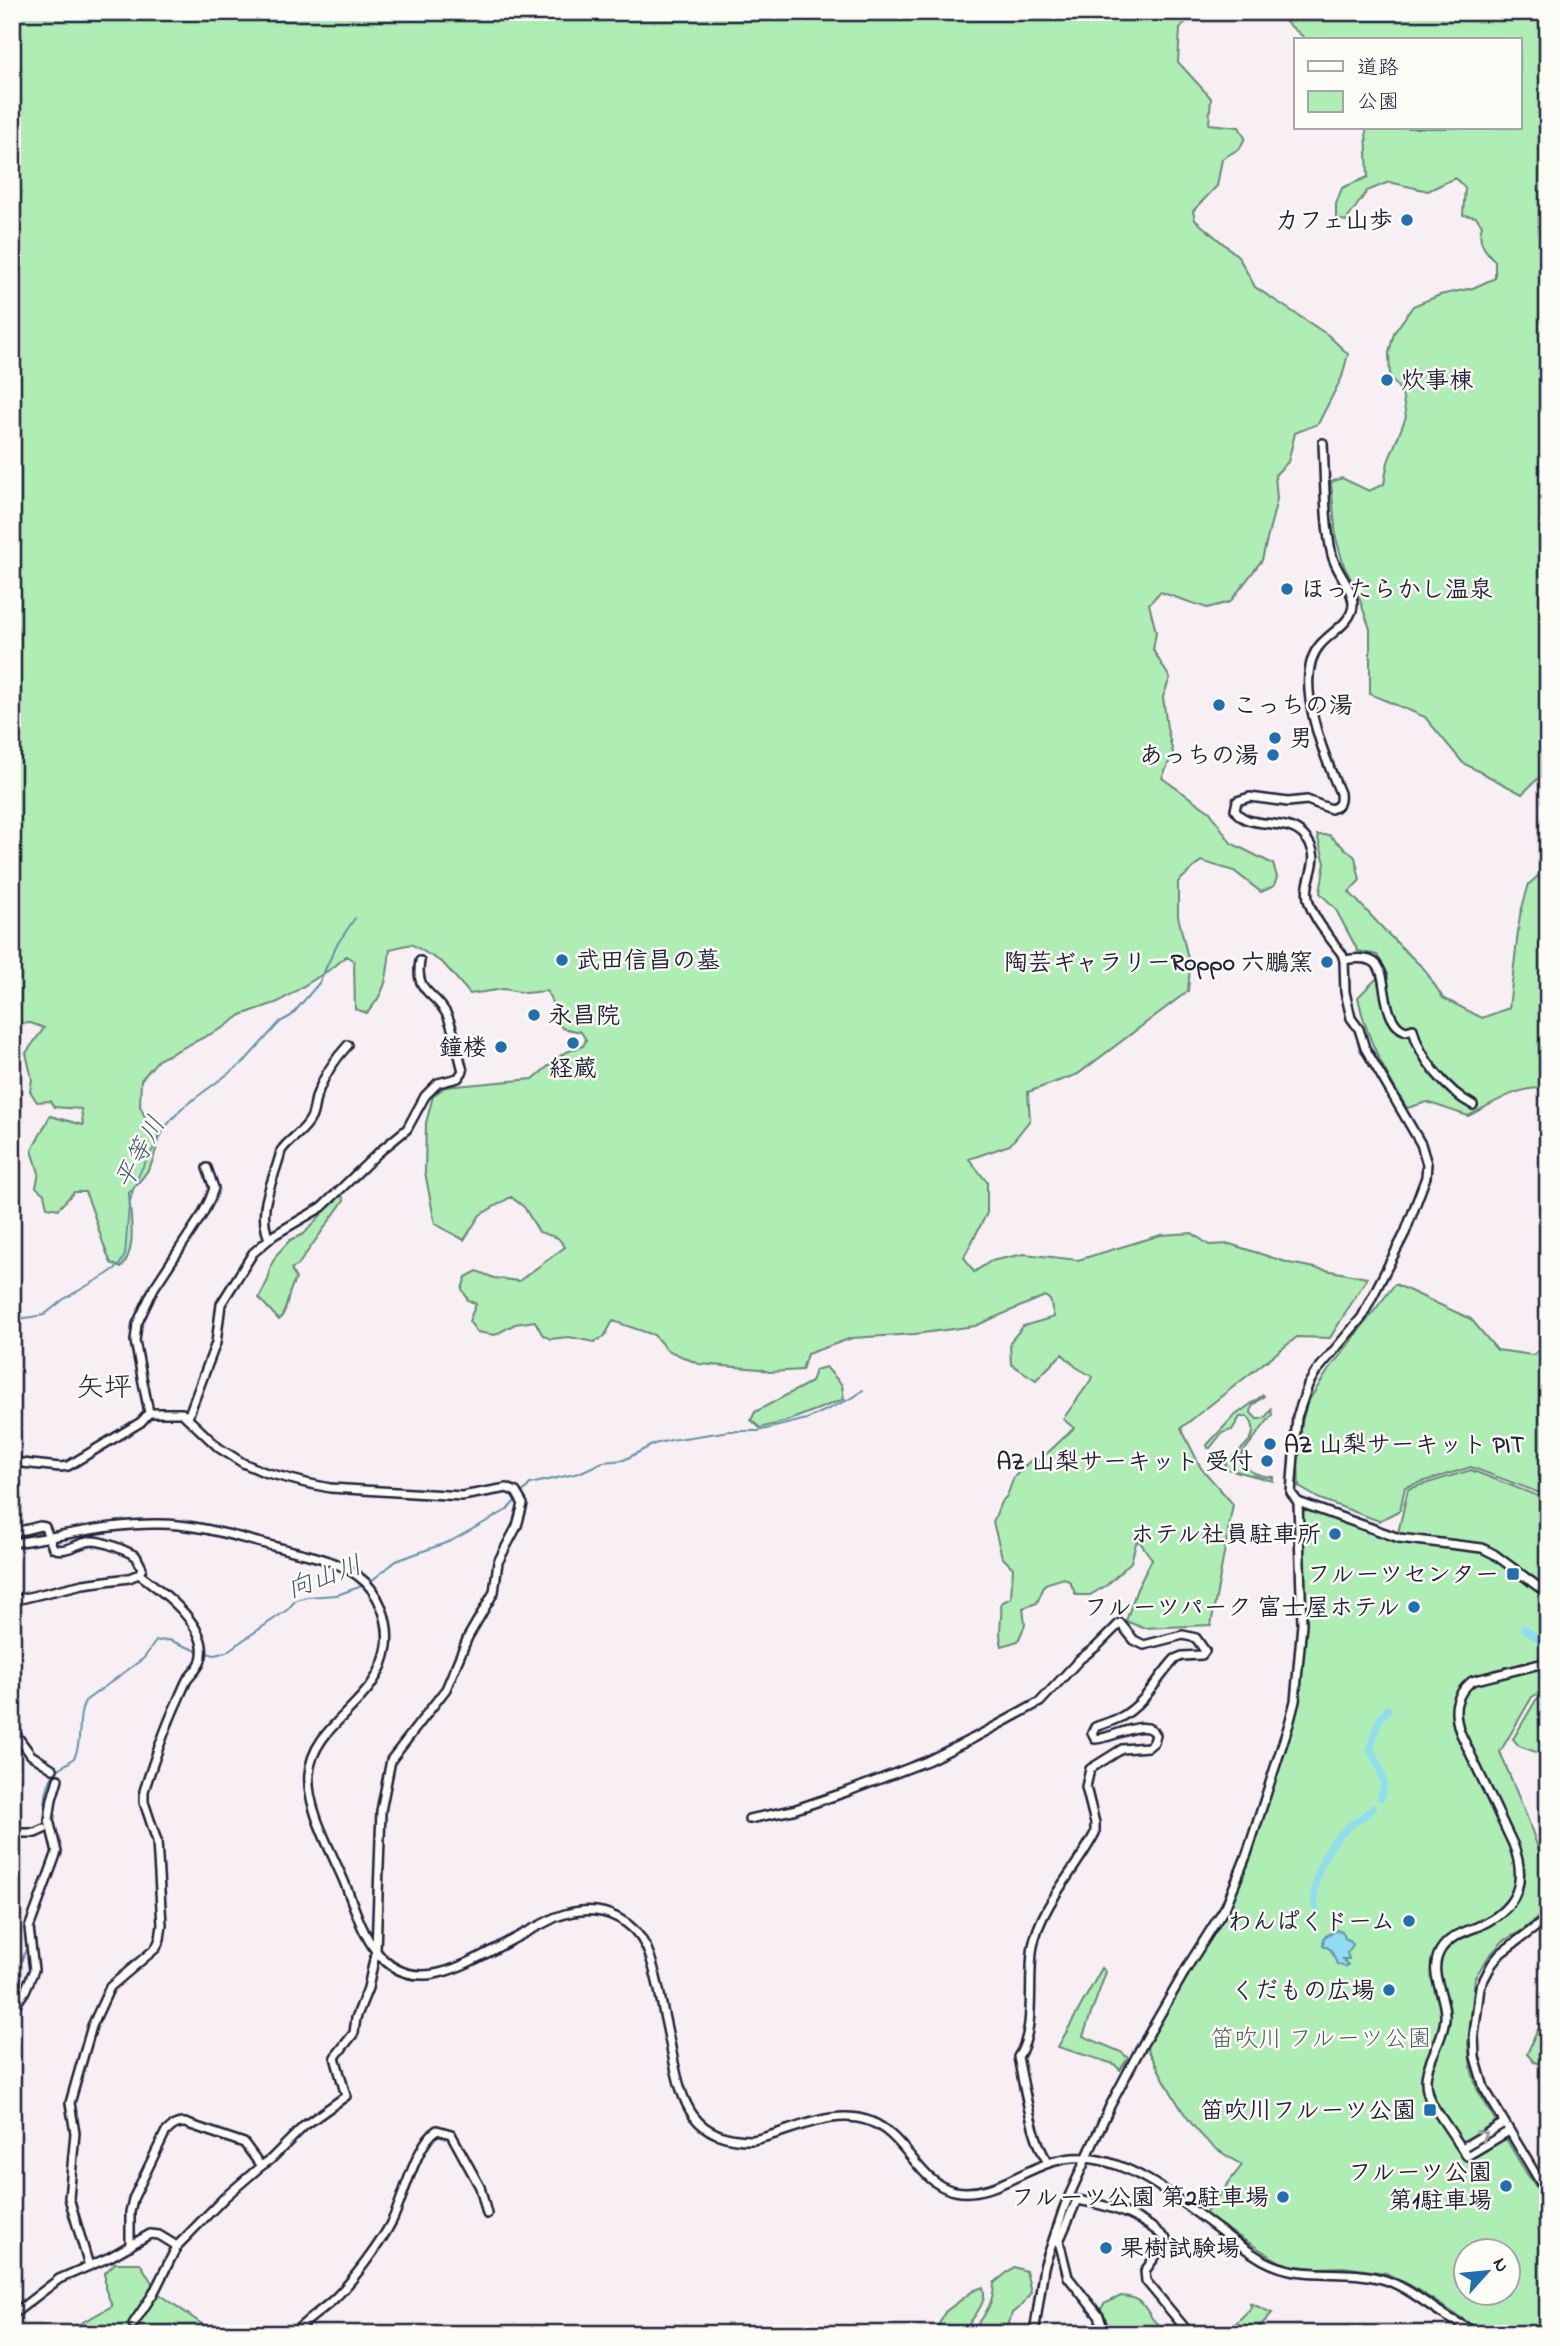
<svg xmlns="http://www.w3.org/2000/svg" width="1560" height="2346" viewBox="0 0 1560 2346" font-family="'Indie Flower','Klee One',sans-serif">
<rect width="100%" height="100%" fill="#f7eff3"/>
<filter id="ink" filterUnits="userSpaceOnUse"><feTurbulence type="fractalNoise" baseFrequency=".0143" numOctaves="2"/><feDisplacementMap in="SourceGraphic" scale="14" xChannelSelector="R" yChannelSelector="G"/><feConvolveMatrix kernelMatrix="1 2 1 2 8 2 1 2 1" color-interpolation-filters="sRGB"/></filter>
<g filter="url(#ink)">
<!-- green -->
<g fill="#aeeeb5" stroke="#688878" stroke-width="2" fill-rule="evenodd">
<path d="M 12,12 L 1193,12 L 1180,29 L 1178,62 L 1211,98 L 1209,124 L 1239,127 L 1245,138 L 1240,148 L 1222,159 L 1217,186 L 1193,211 L 1195,220 L 1238,256 L 1255,287 L 1328,335 L 1348,354 L 1342,377 L 1318,424 L 1295,433 L 1288,462 L 1275,475 L 1277,499 L 1262,560 L 1230,602 L 1207,608 L 1160,592 L 1149,604 L 1156,632 L 1153,650 L 1170,678 L 1163,697 L 1167,728 L 1173,753 L 1162,778 L 1210,812 L 1231,843 L 1273,864 L 1277,877 L 1274,886 L 1261,892 L 1234,871 L 1201,861 L 1178,882 L 1178,916 L 1190,967 L 1188,991 L 1078,1074 L 1028,1092 L 1030,1120 L 1010,1145 L 969,1159 L 987,1182 L 987,1213 L 964,1257 L 974,1272 L 991,1261 L 1024,1254 L 1078,1260 L 1161,1235 L 1192,1233 L 1209,1245 L 1230,1244 L 1289,1263 L 1367,1278 L 1330,1338 L 1297,1337 L 1181,1428 L 1201,1468 L 1233,1504 L 1211,1625 L 1143,1628 L 1126,1621 L 1137,1589 L 1152,1559 L 1139,1541 L 1136,1543 L 1131,1562 L 1107,1585 L 1090,1595 L 1076,1595 L 1070,1582 L 1064,1578 L 1045,1584 L 1037,1603 L 1023,1608 L 1025,1625 L 1018,1641 L 1002,1646 C 997,1631 1003,1618 1001,1603 L 1011,1598 L 1013,1568 L 1002,1557 L 993,1522 L 1001,1502 L 1007,1496 L 1014,1477 L 1031,1460 L 1039,1461 L 1074,1428 L 1063,1419 L 1093,1377 L 1076,1367 L 1062,1354 L 1036,1380 L 1011,1364 L 1010,1342 L 1023,1326 L 1054,1317 L 1050,1300 L 1045,1296 L 975,1326 L 915,1334 L 852,1338 L 807,1354 L 802,1370 L 769,1372 L 760,1369 L 699,1364 L 667,1350 L 654,1335 L 613,1321 L 604,1337 L 594,1342 L 569,1337 L 550,1339 L 542,1334 L 535,1321 L 515,1324 L 495,1335 L 477,1332 L 469,1321 L 476,1304 L 468,1300 L 462,1289 L 466,1277 L 477,1271 L 494,1278 L 519,1281 L 565,1247 L 558,1238 L 539,1232 L 524,1207 L 511,1197 L 480,1215 L 464,1240 L 435,1224 L 425,1172 L 426,1123 L 433,1096 L 445,1087 L 533,1079 L 564,1053 L 583,1046 L 586,1040 L 581,1032 L 562,1028 C 551,1014 557,1005 546,991 L 525,993 L 504,989 L 470,994 L 443,963 L 411,944 L 390,949 C 387,977 387,991 367,1013 L 355,1009 L 354,961 L 346,956 L 334,967 L 278,1002 L 241,1015 L 223,1028 L 158,1060 L 141,1080 L 140,1106 L 147,1121 L 159,1130 C 156,1161 151,1170 129,1193 C 130,1217 138,1248 121,1268 L 111,1263 C 100,1240 96,1215 85,1192 L 74,1192 L 58,1209 L 47,1207 L 44,1194 L 36,1187 L 39,1173 L 32,1150 L 50,1116 L 83,1125 L 81,1109 L 54,1107 L 50,1101 L 37,1102 L 30,1091 L 32,1079 L 26,1053 L 44,1028 L 31,1023 L 12,1024 Z"/>
<path d="M 1274,12 L 1548,12 L 1548,769 L 1522,794 L 1463,763 L 1425,717 L 1370,694 L 1370,629 L 1356,589 L 1344,566 L 1336,538 L 1331,482 L 1342,478 L 1369,491 L 1384,484 L 1388,462 L 1406,417 L 1402,393 L 1390,377 L 1389,353 L 1394,333 L 1413,306 L 1440,295 L 1473,288 L 1495,278 L 1495,261 C 1484,250 1477,241 1482,225 L 1476,217 L 1463,215 L 1465,188 L 1455,178 L 1428,191 L 1389,182 L 1367,191 L 1346,221 L 1336,219 L 1336,204 L 1342,188 L 1368,177 L 1366,128 L 1520,128 L 1520,40 L 1307,40 Z"/>
<path d="M 1317,835 L 1329,835 L 1355,857 L 1360,880 L 1349,892 L 1391,937 L 1425,970 L 1443,998 L 1482,1018 L 1509,1008 L 1520,915 L 1529,884 L 1548,867 L 1548,1089 C 1519,1084 1493,1104 1468,1116 L 1427,1102 L 1407,1108 C 1385,1073 1366,1038 1358,997 L 1376,979 L 1388,974 L 1377,955 L 1358,951 L 1335,908 L 1320,893 L 1325,863 Z"/>
<path d="M 342,1195 L 344,1200 L 298,1265 L 291,1269 L 296,1279 C 286,1291 290,1308 279,1320 L 259,1298 L 268,1280 L 271,1265 L 277,1254 L 290,1240 L 304,1234 L 336,1198 Z"/>
<polygon points="1395,1284 1471,1319 1497,1350 1533,1355 1548,1343 1548,1496 1471,1467 1405,1487 1400,1510 1379,1521 1320,1499 1299,1487 1298,1459 1301,1426 1307,1403 1328,1371"/>
<polygon points="826,1367 842,1385 844,1399 787,1421 760,1428 751,1420 755,1412 811,1382 815,1370"/>
<path d="M 1263,1395 L 1264,1396 L 1252,1406 L 1251,1413 L 1257,1419 C 1266,1420 1267,1415 1271,1409 L 1272,1415 L 1241,1455 L 1240,1460 C 1248,1472 1258,1476 1273,1477 L 1273,1481 L 1228,1469 L 1225,1465 C 1234,1452 1266,1438 1248,1417 L 1240,1417 L 1232,1430 L 1222,1433 L 1210,1448 L 1208,1448 L 1207,1445 L 1233,1417 Z"/>
<path d="M 1471,1470 L 1548,1500 L 1548,1688 L 1532,1697 L 1500,1752 L 1527,1817 L 1548,1876 L 1548,1909 L 1523,1930 L 1503,1941 L 1489,1956 L 1475,1977 L 1468,2044 L 1471,2068 L 1477,2089 L 1525,2171 L 1548,2204 L 1548,2334 L 1491,2334 L 1477,2328 L 1410,2285 L 1386,2273 L 1344,2267 L 1318,2268 L 1285,2265 L 1204,2215 L 1242,2165 C 1232,2159 1223,2154 1214,2147 C 1183,2122 1165,2080 1146,2046 L 1182,1982 L 1223,1917 L 1240,1880 L 1290,1736 L 1298,1706 L 1303,1652 L 1298,1505 L 1306,1501 L 1386,1533 L 1398,1533 L 1408,1489 ZM 1466,2252 L 1508,2252 L 1508,2294 L 1466,2294 Z"/>
<polygon points="1548,1692 1548,1762 1547,1756 1519,1746 1513,1739 1536,1700"/>
<polygon points="1102,1968 1106,1972 1083,2036 1121,2052 1128,2058 1120,2070 1114,2064 1058,2047"/>
<polygon points="1542,2026 1548,2028 1548,2066 1534,2062 1527,2054 1537,2031"/>
<polygon points="115,2263 140,2263 158,2293 216,2334 71,2334 76,2326 112,2306 105,2288 105,2273"/>
<path d="M 1014,2267 L 1026,2271 L 1031,2292 L 1022,2305 L 1012,2313 L 1006,2334 L 969,2334 C 983,2320 994,2303 994,2283 Z"/>
<path d="M 983,2287 C 989,2304 970,2319 963,2334 L 934,2334 L 945,2312 L 973,2291 Z"/>
<path d="M 1121,2296 C 1142,2298 1141,2302 1152,2318 C 1156,2324 1163,2329 1169,2334 L 1108,2334 L 1101,2309 L 1104,2304 Z"/>
<polygon points="1250,2303 1272,2313 1253,2334 1225,2334 1251,2308"/>
</g>
<!-- water -->
<polygon fill="#90dcf1" stroke="#6492a8" stroke-width="2" points="1337,1930 1342,1931 1345,1938 1351,1941 1353,1945 1347,1953 1349,1959 1343,1959 1348,1965 1345,1967 1337,1964 1331,1950 1323,1945 1324,1937"/>
<g fill="none" stroke-linecap="round" stroke-linejoin="round">
<!-- stream -->
<g stroke="#6492a8" stroke-width="2">
<polyline points="12,1320 44,1315 64,1299 106,1275 119,1266 125,1255 129,1205 133,1190 141,1170 167,1125 182,1108 244,1062 280,1022 291,1016 319,983 336,946 355,918"/>
<polyline points="522,1493 530,1484 579,1473 603,1462 624,1460 654,1444 671,1440 730,1431 758,1431 807,1419 854,1397 863,1390"/>
<polyline points="370,1582 396,1561 451,1541 507,1510 516,1500"/>
<polyline points="206,1653 215,1655 226,1652 287,1610 296,1600 307,1597 337,1595 365,1585"/>
<path d="M 48,1829 C 43,1813 44,1788 54,1774 C 59,1766 71,1764 75,1756 C 83,1738 76,1719 85,1701 L 144,1658 L 156,1641 L 169,1640 L 200,1652"/>
<polyline points="27,1925 53,1848"/>
<polyline points="12,1972 19,1966 28,1945"/>
</g>
<!-- canal -->
<g stroke="#90dcf1" stroke-width="7">
<polyline points="1524,1628 1538,1639"/>
<path d="M 1381,1798 C 1388,1779 1378,1765 1370,1748 L 1379,1720 L 1388,1709"/>
<path d="M 1317,1916 C 1309,1883 1322,1850 1347,1828 C 1356,1820 1366,1816 1373,1808"/>
</g>
<!-- minor casing -->
<g stroke="#22223b" stroke-width="12">
<g id="minor">
<path d="M 1323,443 C 1325,477 1324,523 1332,555 C 1336,572 1353,588 1353,604 C 1353,622 1331,632 1320,645 C 1291,678 1325,758 1340,793 C 1341,802 1340,806 1331,809 L 1307,800 L 1288,802 L 1250,797 L 1237,801 L 1235,810 C 1247,831 1286,816 1304,836 C 1327,861 1301,877 1309,903 C 1315,921 1331,939 1342,954 L 1344,960 L 1345,992 L 1351,1018 L 1359,1029 L 1365,1048 L 1421,1144 L 1427,1164 L 1426,1177 L 1405,1233 L 1362,1317 L 1315,1373 L 1308,1385 L 1297,1417 L 1291,1493 L 1298,1502 L 1399,1538 L 1482,1548 L 1494,1554 L 1548,1594"/>
<path d="M 1344,960 C 1394,951 1377,983 1391,1016 C 1395,1024 1398,1028 1406,1031 L 1413,1029 C 1419,1058 1447,1091 1473,1105"/>
<path d="M 269,1239 C 256,1209 274,1181 281,1151 C 289,1138 304,1133 311,1118 C 315,1110 314,1100 318,1092 C 325,1074 335,1059 348,1045"/>
<polyline points="149,1413 135,1341 137,1324 154,1288 202,1215 210,1199 214,1188 207,1168"/>
<path d="M 188,1417 L 216,1343 L 221,1304 L 253,1253 L 274,1235 L 322,1207 L 379,1152 L 407,1129 L 425,1096 L 438,1083 L 458,1078 L 463,1071 C 458,1053 455,1034 448,1017 C 437,991 414,995 420,961"/>
<polyline points="12,1462 60,1467 68,1466 141,1422 149,1413 182,1413 219,1448 243,1463 264,1472 306,1483 330,1488 462,1496 507,1488 516,1492 523,1504 517,1526 498,1562 494,1592 468,1637 446,1689 391,1760 381,1811 376,1950 368,1988 356,2018 354,2033 335,2057 346,2096 304,2126 270,2160 261,2166 225,2197 177,2246 159,2235 150,2234 110,2257 59,2279 12,2315"/>
<path d="M 12,1533 L 40,1526 L 45,1527 L 53,1548 C 66,1554 78,1542 92,1541 C 105,1541 124,1550 136,1556 L 142,1568 L 139,1574"/>
<path d="M 12,1543 C 60,1537 111,1523 159,1524 C 199,1524 236,1537 273,1546 C 301,1554 334,1558 358,1576 C 379,1591 390,1621 387,1646 C 379,1705 313,1721 309,1774 C 306,1806 330,1849 343,1879 C 353,1902 360,1930 376,1951 C 410,1995 457,1969 495,1949 C 515,1938 536,1927 556,1917 C 577,1909 598,1907 618,1918 C 647,1933 652,1960 659,1990 C 663,2011 668,2032 672,2053 C 682,2103 692,2141 753,2140 C 783,2134 814,2117 845,2117 C 905,2116 911,2183 955,2191 C 1000,2200 1036,2153 1086,2158 C 1151,2164 1207,2228 1263,2260 C 1303,2282 1341,2267 1382,2279 C 1406,2286 1425,2303 1446,2316 C 1456,2322 1467,2328 1478,2334"/>
<polyline points="12,1601 83,1584 129,1578 139,1574"/>
<polyline points="12,1729 31,1755 53,1769"/>
<path d="M 749,1819 L 793,1810 L 849,1791 L 927,1761 L 972,1739 L 1040,1702 L 1080,1659 L 1097,1646 L 1120,1623 L 1134,1640 L 1144,1645 L 1183,1635 L 1196,1638 L 1205,1651 L 1202,1655 L 1182,1656 L 1175,1659 C 1157,1678 1145,1704 1121,1717 C 1113,1721 1103,1724 1095,1727 L 1092,1733 L 1095,1739 C 1112,1739 1148,1716 1156,1735 L 1154,1742 L 1148,1747 L 1122,1749 L 1090,1769 L 1086,1787 L 1095,1823 L 1095,1833 C 1076,1870 1041,1905 1033,1946 C 1027,1978 1037,2030 1018,2057 C 1024,2085 1032,2140 1048,2162"/>
<polyline points="12,1833 35,1833 44,1829"/>
<polyline points="1548,1918 1501,1953 1492,1964 1480,1987 1474,2035 1475,2057 1484,2088 1548,2195"/>
<polyline points="12,2010 25,1991 34,1970 29,1928 57,1852 49,1820 52,1799 58,1779"/>
<path d="M 1509,2131 L 1467,2156 L 1432,2104 C 1414,2070 1442,2051 1445,2019 C 1447,1995 1427,1975 1440,1951 C 1449,1936 1464,1932 1479,1926 C 1517,1909 1528,1882 1513,1844 L 1460,1732 C 1453,1711 1454,1696 1472,1681 L 1548,1662"/>
<polyline points="1462,2148 1504,2123"/>
<polyline points="1056,2241 1059,2241 1068,2277 1099,2316 1105,2334"/>
<path d="M 1059,2241 L 1077,2200 C 1109,2205 1144,2217 1167,2240 L 1145,2271 L 1146,2281 L 1190,2334"/>
<path d="M 130,2246 L 130,2212 L 133,2199 L 165,2133 C 171,2127 176,2122 185,2123 L 244,2143 L 261,2166"/>
<path d="M 89,2266 L 69,2198 L 75,2133 L 70,2103 L 92,2026 L 110,1987 L 156,1948 L 160,1939 L 162,1925 L 157,1841 L 144,1802 L 144,1791 C 154,1760 164,1730 178,1700 C 181,1693 184,1686 187,1680 C 191,1675 197,1669 200,1663 C 214,1629 162,1591 139,1574"/>
<polyline points="133,2324 153,2294 177,2246"/>
<path d="M 293,2334 C 305,2321 321,2311 334,2299 C 352,2282 381,2243 392,2221 C 403,2199 417,2142 437,2130 L 451,2134 L 480,2187 L 487,2214"/>
<polyline points="1034,2334 1044,2267 1065,2205 1110,2106 1139,2051 1191,1961 1226,1906 1247,1854 1289,1724 1295,1701 1302,1624 1298,1502"/>
</g>
</g>
<!-- minor -->
<use href="#minor" stroke="#fdfcf7" stroke-width="7"/>
</g>
<!-- one-way arrows -->
<defs><path id="oneway-chevron" d="M-2-3.5L2.5 0L-2 3.5" fill="none" stroke-width="1.6" stroke-linecap="round" stroke-linejoin="round" transform="scale(1.75)"/></defs>
<use stroke="#9a9aa2" href="#oneway-chevron" transform="translate(1483 2135) rotate(-31)"/>
</g>
<!-- markers -->
<g fill="#1f6fb2" stroke="#fdfcf7" stroke-width="2.5">
<circle cx="1407" cy="220" r="7"/>
<circle cx="1387" cy="380" r="7"/>
<circle cx="1287" cy="589" r="7"/>
<circle cx="1219" cy="705" r="7"/>
<circle cx="1275" cy="738" r="7"/>
<circle cx="1273" cy="755" r="7"/>
<circle cx="562" cy="960" r="7"/>
<circle cx="1327" cy="962" r="7"/>
<circle cx="534" cy="1015" r="7"/>
<circle cx="573" cy="1043" r="7"/>
<circle cx="501" cy="1047" r="7"/>
<circle cx="1270" cy="1444" r="7"/>
<circle cx="1267" cy="1461" r="7"/>
<circle cx="1335" cy="1534" r="7"/>
<rect x="1506" y="1567" width="14" height="14" rx="3.5"/>
<circle cx="1414" cy="1607" r="7"/>
<circle cx="1409" cy="1921" r="7"/>
<circle cx="1389" cy="1990" r="7"/>
<rect x="1423" y="2103" width="14" height="14" rx="3.5"/>
<circle cx="1506" cy="2186" r="7"/>
<circle cx="1283" cy="2197" r="7"/>
<circle cx="1106" cy="2248" r="7"/>
</g>
<g text-anchor="middle" stroke-width="5" stroke-linejoin="round" paint-order="stroke">
<!-- poi labels -->
<g font-size="24" font-weight="bold" fill="#22223b" stroke="#fdfcf7" text-anchor="end">
<text x="1393" y="228">カフェ山歩</text>
<text x="1401" y="388" text-anchor="start">炊事棟</text>
<text x="1301" y="597" text-anchor="start">ほったらかし温泉</text>
<text x="1233" y="713" text-anchor="start">こっちの湯</text>
<text x="1289" y="746" text-anchor="start">男</text>
<text x="1259" y="763">あっちの湯</text>
<text x="576" y="968" text-anchor="start">武田信昌の墓</text>
<text x="1313" y="970">陶芸ギャラリーRoppo 六鵬窯</text>
<text x="548" y="1023" text-anchor="start">永昌院</text>
<text x="487" y="1055">鐘楼</text>
<text x="573" y="1076" text-anchor="middle">経蔵</text>
<text x="1284" y="1452" text-anchor="start">AZ 山梨サーキット PIT</text>
<text x="1253" y="1469">AZ 山梨サーキット 受付</text>
<text x="1321" y="1542">ホテル社員駐車所</text>
<text x="1499" y="1582">フルーツセンター</text>
<text x="1400" y="1615">フルーツパーク 富士屋ホテル</text>
<text x="1395" y="1929">わんぱくドーム</text>
<text x="1375" y="1998">くだもの広場</text>
<text x="1416" y="2118">笛吹川フルーツ公園</text>
<text x="1492" y="2180">フルーツ公園<tspan x="1492" dy="28">第1駐車場</tspan></text>
<text x="1269" y="2205">フルーツ公園 第2駐車場</text>
<text x="1120" y="2256" text-anchor="start">果樹試験場</text>
</g>
<!-- park labels -->
<g font-size="24" fill="#4c5f60" stroke="#fdfcf7">
<text x="1321" y="2046">笛吹川 フルーツ公園</text>
</g>
<!-- water labels -->
<g font-size="26" font-style="italic" fill="#435a72" stroke="#fdfcf7">
<text transform="translate(139 1152) rotate(-62)" y="9">平等川</text>
<text transform="translate(324 1576) rotate(-20)" y="9">向山川</text>
</g>
<!-- quarter labels -->
<g font-size="28" fill="#22223b" stroke="#fdfcf7">
<text x="104" y="1396">矢坪</text>
</g>
</g>
<!-- margin -->
<rect width="1560" height="2346" fill="none" stroke="#fdfcf7" stroke-width="42"/>
<rect x="21" y="21" width="1518" height="2304" fill="none" stroke="#22223b" stroke-width="2.5" filter="url(#ink)"/>
<!-- legend -->
<rect x="1294" y="38" width="228" height="91" fill="#fdfcf7" stroke="#a5a5ac" stroke-width="2"/>
<rect x="1308" y="61" width="35" height="10" fill="#fdfcf7" stroke="#a5a5ac" stroke-width="2"/>
<text x="1357" y="74" font-size="21" fill="#22223b">道路</text>
<rect x="1308" y="91" width="35" height="21" fill="#aeeeb5" stroke="#a5a5ac" stroke-width="2"/>
<text x="1357" y="108" font-size="21" fill="#22223b">公園</text>
<!-- north arrow -->
<g transform="translate(1487 2272) rotate(63)"><circle r="33" fill="#fdfcf7" stroke="#a5a5ac" stroke-width="2"/>
<path d="M0-5L12 26L0 18L-12 26Z" fill="#1f6fb2"/>
<text y="-10" font-size="19" font-weight="bold" text-anchor="middle" fill="#22223b">N</text>
</g>
</svg>
